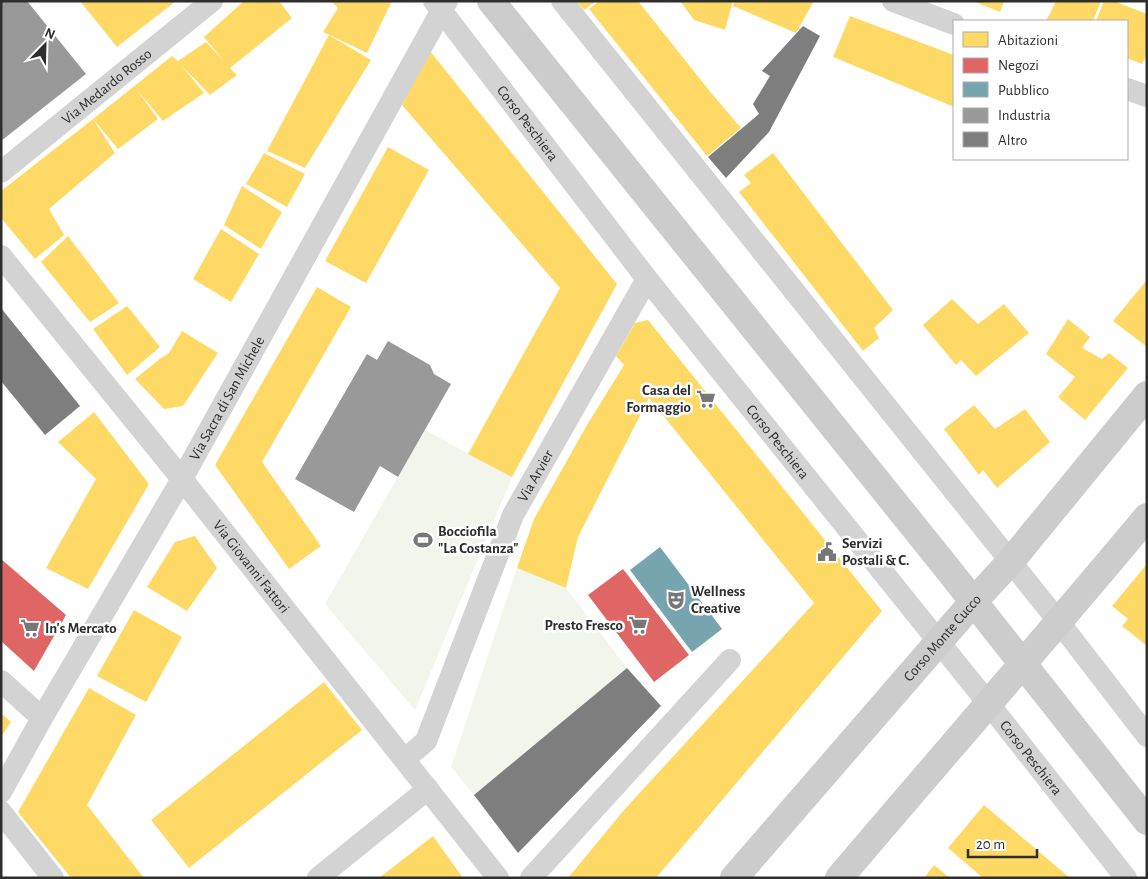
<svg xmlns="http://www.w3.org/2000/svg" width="1148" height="879" viewBox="0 0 1148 879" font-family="'Alegreya Sans',sans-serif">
<rect width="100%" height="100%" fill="#fff"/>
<!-- green -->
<g fill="#f2f5eb">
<polygon points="425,430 512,477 415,710 325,604"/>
<polygon points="517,568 566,588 627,668 474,795 451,767"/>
</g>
<!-- homes -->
<g fill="#ffd966">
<polygon points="80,1 176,1 117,47"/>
<polygon points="244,1 279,1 292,18 230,68 237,75 210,95 182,66 204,93 163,121 137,90 158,119 118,149 93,119 115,153 49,209 64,235 35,259 1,218 1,191 93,119 172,56 178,61 206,42 224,61 204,37"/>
<polygon points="331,1 392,1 367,53 323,32 338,8"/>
<polygon points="576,1 596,1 584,10"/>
<polygon points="599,1 638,1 712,94 741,128 707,156 589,9"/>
<polygon points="680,1 733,1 725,30 694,20"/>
<polygon points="734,1 814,1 796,33 733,6"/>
<polygon points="973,1 1004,1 1000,12"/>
<polygon points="1056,1 1101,1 1093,21 1046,21"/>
<polygon points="1104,1 1114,1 1147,14 1147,54 1142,64 1127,58 1127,21 1096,21"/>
<polygon points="850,16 954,55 954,107 833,57"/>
<polygon points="329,35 371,60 305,168 267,151"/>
<polygon points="430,51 617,284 512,477 468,454 560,288 402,105"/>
<polygon points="388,147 429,170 366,283 325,261"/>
<polygon points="264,153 305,174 287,207 246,184"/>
<polygon points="773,153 893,310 874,328 879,338 863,351 739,192 751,183 744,175"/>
<polygon points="242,186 282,212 261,249 224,225"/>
<polygon points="221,229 259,254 231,302 193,279"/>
<polygon points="68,236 119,303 90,322 41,262"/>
<polygon points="1147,280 1147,347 1113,321"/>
<polygon points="317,287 351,307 262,462 321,546 289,569 215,465"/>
<polygon points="952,299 978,324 1004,304 1029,333 976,376 961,360 956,365 923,325"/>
<polygon points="127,306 160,347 127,375 93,329"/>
<polygon points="1068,319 1090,337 1082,348 1102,359 1109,353 1128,368 1085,420 1058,397 1075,377 1046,354"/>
<polygon points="648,320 882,611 656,878 568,878 624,810 814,603 649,398 578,537 566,588 517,568 534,519 587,425 624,365 616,356 635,323"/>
<polygon points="182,331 218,353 183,406 164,409 135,379 161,358 169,353"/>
<polygon points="974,405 995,429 1025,409 1050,442 997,488 983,470 979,475 944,429"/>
<polygon points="94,412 149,484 88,589 46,568 96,479 58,442"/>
<polygon points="195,536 217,568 187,611 147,587 175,542"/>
<polygon points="1147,564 1147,646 1122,626 1128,619 1112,606"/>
<polygon points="134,610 182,637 146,702 97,676"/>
<polygon points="324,682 362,730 189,868 151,820"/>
<polygon points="89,688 136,715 87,805 144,878 71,878 18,812"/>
<polygon points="1,713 11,722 1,737"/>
<polygon points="984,805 1070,878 983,878 948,848"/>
<polygon points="433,836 463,878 379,878"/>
<polygon points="934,865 950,878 924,878"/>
</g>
<!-- shops -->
<g fill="#e06666">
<polygon points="1,559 66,615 34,671 1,641"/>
<polygon points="623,569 689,655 654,682 588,595"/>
</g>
<!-- public -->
<polygon fill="#76a5af" points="660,547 722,629 692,652 630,570"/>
<!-- industry -->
<g fill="#999">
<polygon points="1,1 27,1 86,74 1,141"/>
<polygon points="388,341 430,365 434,374 451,384 398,477 380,466 354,512 295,479 367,354 377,360"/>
</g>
<!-- building -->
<g fill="#7e7e7e">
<polygon points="803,26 820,36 769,132 726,178 708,157 759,114 753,104 770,76 762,71"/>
<polygon points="1,308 80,406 45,435 1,381"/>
<polygon points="627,668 661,706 518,853 474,795"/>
</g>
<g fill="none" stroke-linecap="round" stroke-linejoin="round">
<!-- street -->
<g stroke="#d3d3d3" stroke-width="22">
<path id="s1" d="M 434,1 L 647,279 L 988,703 L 1126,878"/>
<polyline points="562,1 1059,622 1147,736"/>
<polyline points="893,1 954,24"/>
<polyline points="1127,89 1147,96"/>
<path id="s2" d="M 1,172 L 212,1"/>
<path id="s3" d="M 1,256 L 182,479 L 498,878"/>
<polyline points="1,681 42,718"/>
<path id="s4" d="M 405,759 L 426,741 L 513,515 L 647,279"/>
<path id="s5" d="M 1,792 L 42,718 L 182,479 L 447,1"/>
<polyline points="1,812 53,878"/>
<polyline points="318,878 428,789"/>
<polyline points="531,878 730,660"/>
</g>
<!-- secondary -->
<g stroke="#ccc" stroke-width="28">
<polyline points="491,1 947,568 1147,821"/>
<path id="s6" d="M 734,878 L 974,601 L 1010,562 L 1147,395"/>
<path d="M 839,878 C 942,757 1046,638 1147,517"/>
</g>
</g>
<!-- icons -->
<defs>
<g id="supermarket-bare" transform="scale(1.5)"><path d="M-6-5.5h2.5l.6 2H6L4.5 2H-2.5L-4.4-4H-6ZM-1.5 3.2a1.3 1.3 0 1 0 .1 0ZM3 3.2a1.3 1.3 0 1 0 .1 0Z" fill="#777" stroke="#fff" stroke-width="2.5" paint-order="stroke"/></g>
<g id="stadium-bare" transform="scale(1.5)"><path d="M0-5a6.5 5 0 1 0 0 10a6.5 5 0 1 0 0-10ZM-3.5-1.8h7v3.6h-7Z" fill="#777" stroke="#fff" stroke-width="2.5" paint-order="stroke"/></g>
<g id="civic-bare" transform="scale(1.5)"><path d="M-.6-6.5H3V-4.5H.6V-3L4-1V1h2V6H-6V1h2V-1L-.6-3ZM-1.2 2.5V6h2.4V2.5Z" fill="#777" stroke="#fff" stroke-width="2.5" paint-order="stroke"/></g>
<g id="theatre-bare" transform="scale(1.5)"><path d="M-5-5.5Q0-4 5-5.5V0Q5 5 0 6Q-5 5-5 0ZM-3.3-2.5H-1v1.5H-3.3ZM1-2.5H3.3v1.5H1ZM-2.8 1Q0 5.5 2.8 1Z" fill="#777" stroke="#fff" stroke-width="2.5" paint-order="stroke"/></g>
</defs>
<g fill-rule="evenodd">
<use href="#supermarket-bare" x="706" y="399"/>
<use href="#stadium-bare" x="423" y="540"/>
<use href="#civic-bare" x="827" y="552"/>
<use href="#theatre-bare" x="676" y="600"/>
<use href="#supermarket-bare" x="638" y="625"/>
<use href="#supermarket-bare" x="30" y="628"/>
</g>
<g text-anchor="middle" stroke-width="5" stroke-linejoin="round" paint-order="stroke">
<!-- street labels -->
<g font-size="15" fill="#2e2e2e" stroke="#fff">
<text dy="5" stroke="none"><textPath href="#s2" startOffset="136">Via Medardo Rosso</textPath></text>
<text dy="5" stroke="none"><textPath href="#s1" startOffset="154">Corso Peschiera</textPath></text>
<text dy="5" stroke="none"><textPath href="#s5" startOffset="454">Via Sacra di San Michele</textPath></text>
<text dy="5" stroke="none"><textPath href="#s1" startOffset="559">Corso Peschiera</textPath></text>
<text dy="5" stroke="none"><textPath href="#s4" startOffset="315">Via Arvier</textPath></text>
<text dy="5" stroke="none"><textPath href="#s3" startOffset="399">Via Giovanni Fattori</textPath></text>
<text dy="5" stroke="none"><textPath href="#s6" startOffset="318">Corso Monte Cucco</textPath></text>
<text dy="5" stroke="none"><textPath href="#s1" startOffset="964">Corso Peschiera</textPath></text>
</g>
<!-- poi labels -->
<g font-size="15" font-weight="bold" fill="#2e2e2e" stroke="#fff" text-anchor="start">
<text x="691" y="395" text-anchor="end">Casa del<tspan x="691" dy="17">Formaggio</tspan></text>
<text x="438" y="536">Bocciofila<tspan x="438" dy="17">"La Costanza"</tspan></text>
<text x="842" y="548">Servizi<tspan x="842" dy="17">Postali &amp; C.</tspan></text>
<text x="691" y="596">Wellness<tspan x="691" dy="17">Creative</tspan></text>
<text x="623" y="630" text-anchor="end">Presto Fresco</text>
<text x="45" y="633">In's Mercato</text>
</g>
</g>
<!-- border -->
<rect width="1148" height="879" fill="none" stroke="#2e2e2e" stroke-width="5"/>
<!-- legend -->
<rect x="953" y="20" width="175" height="140" fill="#ffffff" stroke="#ababab"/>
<rect x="963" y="32" width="25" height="15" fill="#ffd966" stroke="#ababab"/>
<text x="998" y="45" font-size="15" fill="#2e2e2e">Abitazioni</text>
<rect x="963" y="58" width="25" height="15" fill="#e06666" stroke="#ababab"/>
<text x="998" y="70" font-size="15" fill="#2e2e2e">Negozi</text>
<rect x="963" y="82" width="25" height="15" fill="#76a5af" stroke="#ababab"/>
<text x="998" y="95" font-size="15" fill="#2e2e2e">Pubblico</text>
<rect x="963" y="108" width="25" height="15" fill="#999999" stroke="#ababab"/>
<text x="998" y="120" font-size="15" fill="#2e2e2e">Industria</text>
<rect x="963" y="132" width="25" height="15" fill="#7e7e7e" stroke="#ababab"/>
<text x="998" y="145" font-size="15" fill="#2e2e2e">Altro</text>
<!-- north arrow -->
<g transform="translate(45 45) rotate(23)" stroke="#ffffff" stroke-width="4" paint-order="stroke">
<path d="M0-4L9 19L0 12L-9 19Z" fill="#2e2e2e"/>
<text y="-8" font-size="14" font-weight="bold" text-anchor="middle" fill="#2e2e2e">N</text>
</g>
<!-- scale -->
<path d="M968 849v8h69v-8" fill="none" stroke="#2e2e2e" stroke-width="2.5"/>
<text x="976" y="849" font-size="15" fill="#2e2e2e" stroke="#ffffff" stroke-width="4" paint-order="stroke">20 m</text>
</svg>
